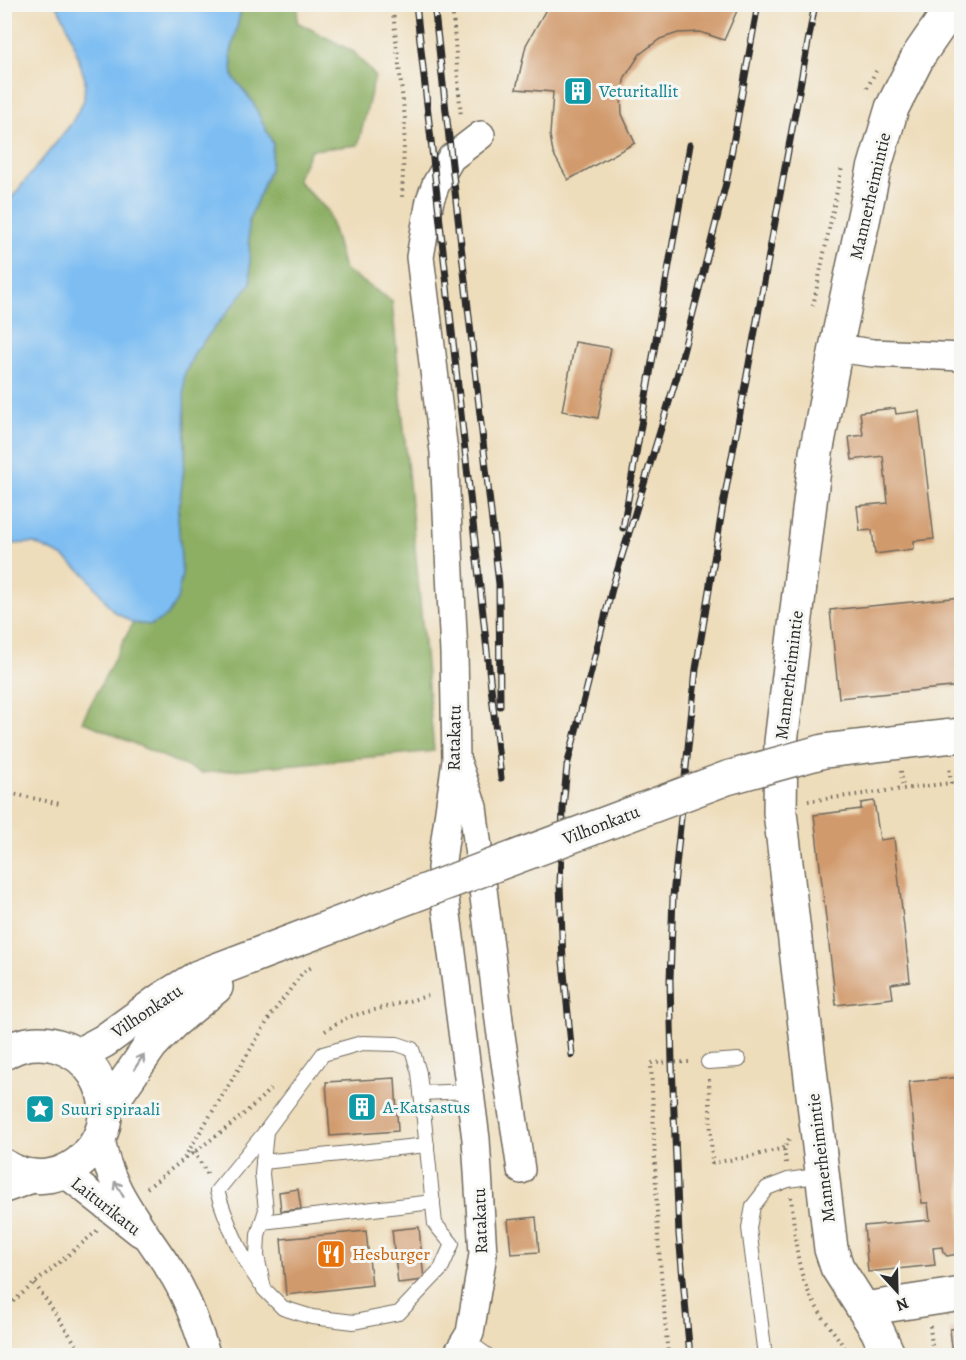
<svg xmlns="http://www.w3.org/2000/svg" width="966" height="1360" viewBox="0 0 966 1360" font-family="Alegreya,serif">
<rect width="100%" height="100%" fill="#f6f6f2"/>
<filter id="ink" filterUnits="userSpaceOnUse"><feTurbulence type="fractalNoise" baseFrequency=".0167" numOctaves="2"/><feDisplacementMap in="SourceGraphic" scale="12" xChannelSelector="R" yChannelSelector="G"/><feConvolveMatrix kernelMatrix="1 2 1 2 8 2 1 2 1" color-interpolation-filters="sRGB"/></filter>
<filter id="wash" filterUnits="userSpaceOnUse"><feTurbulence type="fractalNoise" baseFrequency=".008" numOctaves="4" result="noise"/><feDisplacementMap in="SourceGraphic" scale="24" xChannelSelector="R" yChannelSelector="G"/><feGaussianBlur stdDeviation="1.35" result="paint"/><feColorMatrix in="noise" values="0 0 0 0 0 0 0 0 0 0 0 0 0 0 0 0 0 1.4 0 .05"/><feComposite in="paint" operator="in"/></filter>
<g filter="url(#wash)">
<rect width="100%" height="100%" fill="#edb"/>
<!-- forest -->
<polygon fill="#8caf63" stroke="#5c6d47" stroke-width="1.5" points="242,5 298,5 297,22 354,52 375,76 358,145 311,150 297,180 328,211 344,269 392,301 434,751 201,773 82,721 133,623 152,625 182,574 178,518 185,457 184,376 195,352 250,283 248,222 270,169 273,144 252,101 233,77 231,53"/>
<!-- water -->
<polygon fill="#7dbdf2" stroke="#54748e" stroke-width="1.5" points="57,5 242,5 231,53 233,77 252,101 273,144 270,169 248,222 251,283 195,352 184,376 185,457 178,518 182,574 177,600 167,616 151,625 133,623 113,611 87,576 62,556 34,543 5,544 5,206 71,124 84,100 85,79 68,27"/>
<g id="blocks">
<!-- building -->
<g fill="#d19a6c">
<polygon points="549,4 740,4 724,40 700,32 678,33 660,39 640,54 625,77 621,94 622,114 635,143 568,180 553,153 550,135 553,92 516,89 526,45"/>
<polygon points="575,342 611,348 598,418 562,411"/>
<polygon points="895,408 896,414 919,411 934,539 914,541 914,549 875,554 872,530 860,531 857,506 888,503 883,456 852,460 849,437 863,435 860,412"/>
<polygon points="962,597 962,686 839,698 830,610"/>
<polygon points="874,801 880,840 894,838 910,981 891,984 893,998 836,1005 814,815 861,809 861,803"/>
<polygon points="962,1077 960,1251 958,1254 947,1256 943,1252 942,1247 933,1248 935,1265 868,1272 864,1226 930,1220 928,1203 922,1203 909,1082"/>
<polygon points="395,1078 398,1131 330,1136 326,1082"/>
<polygon points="298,1189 301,1209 281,1211 279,1192"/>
<polygon points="536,1217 539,1252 511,1254 508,1220"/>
<polygon points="419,1227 424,1280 398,1283 392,1230"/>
<polygon points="366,1231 372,1285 286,1295 281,1239"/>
<polygon points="962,1328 962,1356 953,1356 950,1329"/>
</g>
</g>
</g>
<g filter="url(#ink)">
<use href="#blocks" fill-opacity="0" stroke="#6f695d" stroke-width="1.5"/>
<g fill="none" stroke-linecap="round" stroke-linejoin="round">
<!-- lane casing -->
<g stroke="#6f695d" stroke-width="16">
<g id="lane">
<polygon points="362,1043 397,1044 412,1049 419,1073 435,1224 452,1244 441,1269 399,1313 354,1322 312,1317 283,1308 264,1289 257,1256 258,1235 266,1210 262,1174 266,1131 323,1054"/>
<polyline points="708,1062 739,1060"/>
<polyline points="421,1093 470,1091"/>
<polyline points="263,1162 427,1145"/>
<polyline points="262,1222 433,1202"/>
<path d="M 259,1282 C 240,1255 227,1223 217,1191 L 266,1131"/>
<polyline points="466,1340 488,1356"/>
<polyline points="765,1356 749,1228 753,1206 767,1188 788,1180 823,1175"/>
</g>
</g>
<!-- street casing -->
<g stroke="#6f695d" stroke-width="30">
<g id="street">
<polyline points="836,348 873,353 962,357"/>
<polyline points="458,764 473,807 500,1028 521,1170"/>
<path d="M 101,1135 C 105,1187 149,1235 175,1278 C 189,1302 198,1330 207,1356"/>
<polyline points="63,1172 140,1233"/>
<polyline points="456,1356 470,1333 483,1254 476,1139 441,868 456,760 454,653 444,452 420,257 430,200 436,184 451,158 481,135"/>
</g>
</g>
<!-- secondary casing -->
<g stroke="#6f695d" stroke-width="36">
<g id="secondary">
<polyline points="926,739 962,735"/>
<path d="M 4,1053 C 20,1043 40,1040 58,1046 C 74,1051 85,1059 94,1073 C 133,1132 65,1204 4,1166"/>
<polyline points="78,1055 104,1041 162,999 198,977 369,912"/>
<polyline points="106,1110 151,1045 172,1023 216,987"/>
<polyline points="864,1309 962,1294"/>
<polyline points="889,1356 877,1330 837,1267 831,1249 780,812 781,742 816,453 836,348 874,169 892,108 919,55 948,13 957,4"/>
</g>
</g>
<!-- highway casing -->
<g stroke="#6f695d" stroke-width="36">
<polyline id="highway" points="4,1186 32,1176"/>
</g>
<!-- path -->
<g stroke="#6f695d" stroke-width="4" stroke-dasharray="1.5 4.5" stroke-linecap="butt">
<polyline points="392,4 405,119 402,198"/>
<polyline points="452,4 461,117"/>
<polyline points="867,88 876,71"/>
<polyline points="813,306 842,167"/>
<polyline points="901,771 903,789"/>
<polyline points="4,792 60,804"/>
<polyline points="808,801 951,783 949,767"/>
<polyline points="325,1031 348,1017 431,995"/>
<polyline points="709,1079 712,1163 749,1157 784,1148"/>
<polyline points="194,1152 208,1175"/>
<path d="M 186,1158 C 216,1136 245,1116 270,1089"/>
<polyline points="786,1163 784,1148 789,1139"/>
<polyline points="147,1188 183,1160 272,1014 303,972 312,967"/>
<path d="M 791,1197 C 795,1230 795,1267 811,1297 C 822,1319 838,1335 849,1356"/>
<polyline points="35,1284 84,1356"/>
<polyline points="4,1309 98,1230"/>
<polyline points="930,1326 933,1356"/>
<polyline points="668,1356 658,1237 651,1063 691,1062"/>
</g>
<!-- lane -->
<use href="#lane" stroke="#fff" stroke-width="14"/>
<!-- street -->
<use href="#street" stroke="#fff" stroke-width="27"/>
<!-- secondary -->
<use href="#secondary" stroke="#fff" stroke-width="33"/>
<!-- highway -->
<use href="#highway" stroke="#fff" stroke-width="33"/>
<!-- rail casing -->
<g stroke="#2b2b2b" stroke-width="7">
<g id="rail">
<polyline points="416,4 501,778"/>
<polyline points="434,4 499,584 500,706"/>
<polyline points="623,528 690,145"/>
<polyline points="572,1055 563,962 560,884 563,809 567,766 613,585 677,376 726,183 758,4"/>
<polyline points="690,1356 679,1235 672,1063 670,980 673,896 696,669 722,511 815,4"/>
</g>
</g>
<!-- rail -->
<use href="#rail" stroke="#f6f6f2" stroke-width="4.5" stroke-dasharray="14" stroke-linecap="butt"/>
<!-- secondary-bridge casing -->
<g stroke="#6f695d" stroke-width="36" stroke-linecap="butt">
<polyline id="secondary-bridge" points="369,912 727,778 824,751 926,739"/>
</g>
<!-- secondary-bridge -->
<use href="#secondary-bridge" stroke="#fff" stroke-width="33"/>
</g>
<!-- one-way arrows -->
<defs><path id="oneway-shaft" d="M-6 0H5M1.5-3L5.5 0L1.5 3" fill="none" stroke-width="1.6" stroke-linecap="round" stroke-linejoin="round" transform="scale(1.5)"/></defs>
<g stroke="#a0a0a0">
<use href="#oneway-shaft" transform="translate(139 1062) rotate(-57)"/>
<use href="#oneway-shaft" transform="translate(119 1189) rotate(-120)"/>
</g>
</g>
<!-- icons -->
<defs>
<g id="building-square" transform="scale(1.5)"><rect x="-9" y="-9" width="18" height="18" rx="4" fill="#0f9aa8" stroke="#f6f6f2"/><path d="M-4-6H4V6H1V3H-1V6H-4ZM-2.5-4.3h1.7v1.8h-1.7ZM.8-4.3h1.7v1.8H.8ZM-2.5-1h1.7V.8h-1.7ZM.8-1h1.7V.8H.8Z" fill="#fff"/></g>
<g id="sight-square" transform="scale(1.5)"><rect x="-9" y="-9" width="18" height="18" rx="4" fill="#0f9aa8" stroke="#f6f6f2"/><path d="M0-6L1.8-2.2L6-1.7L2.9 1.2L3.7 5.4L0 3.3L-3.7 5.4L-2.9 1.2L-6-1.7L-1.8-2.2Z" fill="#fff"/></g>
<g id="restaurant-square" transform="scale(1.5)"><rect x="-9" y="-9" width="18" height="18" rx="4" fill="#e8710a" stroke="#f6f6f2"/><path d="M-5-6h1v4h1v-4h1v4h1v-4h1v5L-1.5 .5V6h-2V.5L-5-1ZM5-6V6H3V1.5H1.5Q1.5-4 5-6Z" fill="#fff"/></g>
</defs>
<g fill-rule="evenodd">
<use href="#building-square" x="578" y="91"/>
<use href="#building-square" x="362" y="1107"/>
<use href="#sight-square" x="40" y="1109"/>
<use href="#restaurant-square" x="331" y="1254"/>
</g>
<g text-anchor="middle" stroke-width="6" stroke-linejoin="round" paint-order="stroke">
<!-- culture labels -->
<g font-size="18" fill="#0d838f" stroke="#f6f6f2" text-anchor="start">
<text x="599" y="97">Veturitallit</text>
<text x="383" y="1113">A-Katsastus</text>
<text x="61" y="1115">Suuri spiraali</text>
</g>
<!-- street labels -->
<g font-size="18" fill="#2b2b2b" stroke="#f6f6f2">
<text transform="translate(870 196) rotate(-77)" y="6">Mannerheimintie</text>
<text transform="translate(789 675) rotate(-83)" y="6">Mannerheimintie</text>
<text transform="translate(454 738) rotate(-89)" y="6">Ratakatu</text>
<text transform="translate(601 825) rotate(-21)" y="6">Vilhonkatu</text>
<text transform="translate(147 1011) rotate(-34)" y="6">Vilhonkatu</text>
<text transform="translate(821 1158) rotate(-97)" y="6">Mannerheimintie</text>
<text transform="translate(106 1206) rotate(38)" y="6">Laiturikatu</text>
<text transform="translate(480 1221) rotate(-92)" y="6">Ratakatu</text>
</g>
<!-- food labels -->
<g font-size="18" fill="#c56008" stroke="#f6f6f2" text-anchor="start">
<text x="352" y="1260">Hesburger</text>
</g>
</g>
<!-- margin -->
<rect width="966" height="1360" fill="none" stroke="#f6f6f2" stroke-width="24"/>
<!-- north arrow -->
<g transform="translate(897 1291) rotate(158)" stroke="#f6f6f2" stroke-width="4.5" paint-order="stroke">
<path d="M0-4.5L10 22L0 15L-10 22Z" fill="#2b2b2b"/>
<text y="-9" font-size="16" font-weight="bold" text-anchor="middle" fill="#2b2b2b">N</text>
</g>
</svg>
